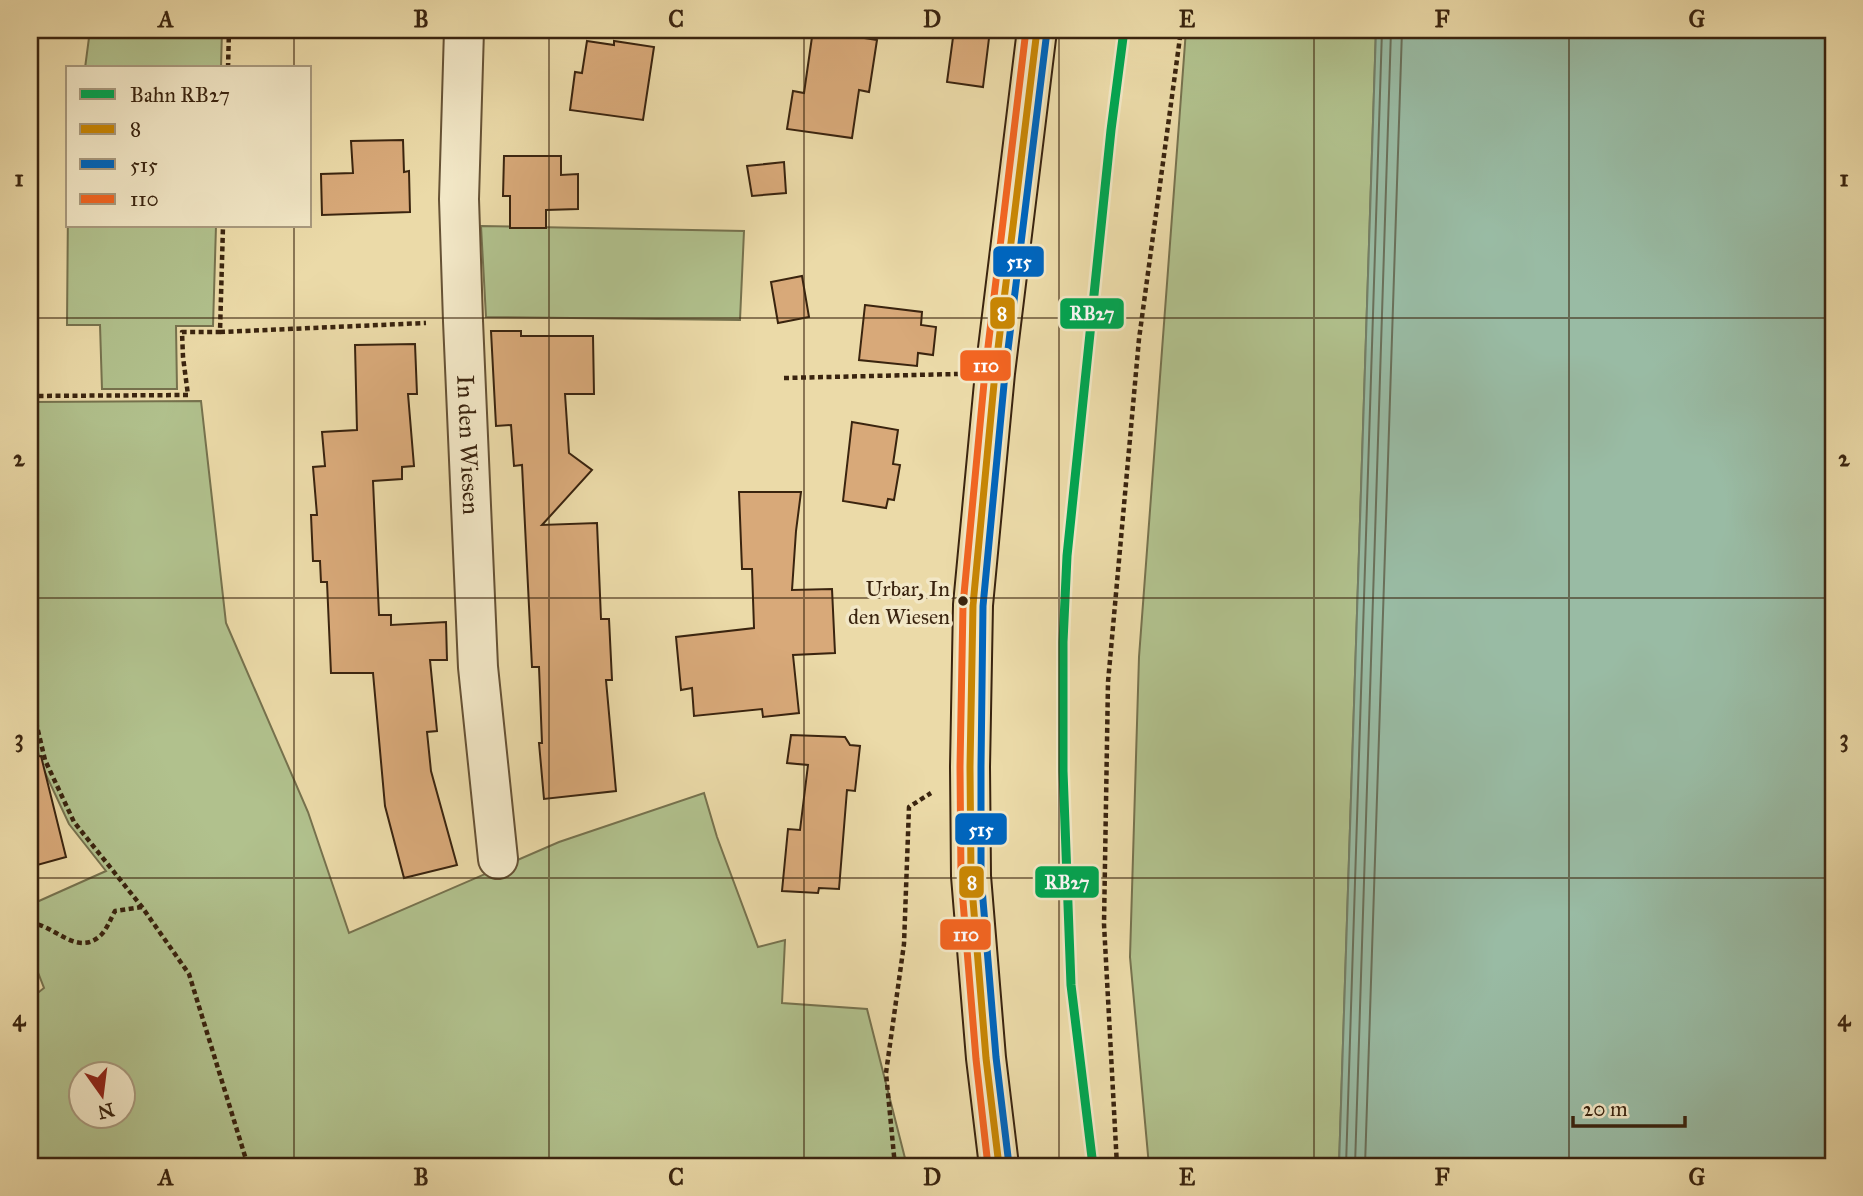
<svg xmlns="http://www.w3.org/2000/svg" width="1863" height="1196" viewBox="0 0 1863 1196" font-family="'IM FELL Great Primer',serif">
<rect width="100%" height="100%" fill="#ebdaa8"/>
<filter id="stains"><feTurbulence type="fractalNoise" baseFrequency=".00286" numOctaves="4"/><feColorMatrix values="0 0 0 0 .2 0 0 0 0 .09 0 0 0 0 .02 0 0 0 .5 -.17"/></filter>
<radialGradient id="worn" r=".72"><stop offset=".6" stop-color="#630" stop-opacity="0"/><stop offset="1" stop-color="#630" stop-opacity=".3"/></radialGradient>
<!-- green -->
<g fill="#b1c18d" stroke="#76724e" stroke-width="2" fill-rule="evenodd">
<polygon points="90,30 222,30 221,68 85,68"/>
<polygon points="1186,30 1376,30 1339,1166 1149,1166 1130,957 1139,657"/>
<polygon points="68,205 68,226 216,226 213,326 176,326 177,389 102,389 100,325 67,325"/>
<polygon points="481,226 744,231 740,320 486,317"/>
<path d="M 201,401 L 226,623 L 308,812 L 349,933 L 559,842 L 704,793 L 717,837 L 758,947 L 785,940 L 782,1003 L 867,1009 L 907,1166 L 30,1166 L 30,999 L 44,988 L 30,952 L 30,905 L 106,871 L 69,824 L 41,764 L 30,720 L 30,402 ZM 80,1074 L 122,1074 L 122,1116 L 80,1116 Z"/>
</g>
<!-- water -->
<polygon fill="#99bba4" stroke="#737f68" stroke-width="2" points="1376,30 1833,30 1833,1166 1339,1166"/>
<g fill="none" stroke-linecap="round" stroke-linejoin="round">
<!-- shore -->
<g stroke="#6a705a" stroke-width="2">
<polyline points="1346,1166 1382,30"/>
<polyline points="1355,1166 1391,30"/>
<polyline points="1365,1166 1402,30"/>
</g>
</g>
<!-- building -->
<g fill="#d8a979" stroke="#3a240f" stroke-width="2">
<polygon points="813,30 877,40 869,92 859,90 852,138 787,129 793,91 804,93"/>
<polygon points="954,30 990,30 983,87 947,82"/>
<polygon points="587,41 614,45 614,41 654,47 643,120 570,110 575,72 582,73"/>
<polygon points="403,140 404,172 409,171 410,212 322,215 321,174 353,173 351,141"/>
<polygon points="504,156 561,156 561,175 578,174 578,209 546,210 546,228 510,228 510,196 503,196"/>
<polygon points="784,162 786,193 752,196 747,166"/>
<polygon points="802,276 809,317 778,323 771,282"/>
<polygon points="865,305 922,312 921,325 936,327 933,355 918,353 917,366 859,360"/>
<polygon points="491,331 521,331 521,336 593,336 594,394 565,394 569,453 592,470 542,525 597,523 601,619 609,619 612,680 606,680 616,791 544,799 539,743 542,743 539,667 532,667 522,465 514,466 511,425 496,426"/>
<polygon points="415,344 417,394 408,394 414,466 402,467 402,479 373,481 379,615 391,615 391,625 446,622 447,660 430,660 437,731 427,732 431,771 457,865 404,878 385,806 373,673 331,673 327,582 321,582 320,561 313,561 311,515 317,515 313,467 325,466 322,432 357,430 355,345"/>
<polygon points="852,422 898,430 893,464 900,465 894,500 888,499 886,508 843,501"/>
<polygon points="739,492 801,492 796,531 792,590 832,589 835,653 793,655 799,713 763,717 762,709 694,716 692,688 681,690 676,637 754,628 752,569 742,569"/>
<polygon points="791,735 845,737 850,745 860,746 855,791 847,790 839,889 819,888 818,893 782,891 788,829 800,830 808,765 787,763"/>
<polygon points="41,756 66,857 30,867 30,757"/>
</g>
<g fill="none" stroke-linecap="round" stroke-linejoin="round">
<!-- street casing -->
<g stroke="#665235" stroke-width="42">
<g id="street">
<path id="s1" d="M 464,30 L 459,199 L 463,321 L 478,667 L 498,859"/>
</g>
</g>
<!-- primary casing -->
<g stroke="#3a240f" stroke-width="42">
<polyline id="primary" points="999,1166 986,1058 971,876 970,767 973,605 995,373 1037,30"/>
</g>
<!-- path -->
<g stroke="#3a240f" stroke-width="4.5" stroke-dasharray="5 3.5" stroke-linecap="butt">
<polyline points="228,68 229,30"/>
<polyline points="220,332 426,323"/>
<polyline points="784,378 958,374"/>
<polyline points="30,396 188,395 183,357 182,332 220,332 223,226"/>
<polyline points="30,697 45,760 74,822 142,907 189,974 248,1166"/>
<path d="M 30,923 C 54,924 77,958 101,935 C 107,929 111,918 115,911 L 142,907"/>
<polyline points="895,1166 886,1073 904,944 909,807 931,793"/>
<polyline points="1117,1166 1104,924 1108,682 1139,339 1181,30"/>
</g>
<!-- street -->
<use href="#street" stroke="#f2e7c6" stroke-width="38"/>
<!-- primary -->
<use href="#primary" stroke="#ebdaa8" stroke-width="38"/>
<!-- bus-1 casing -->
<g stroke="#f2e7c6" stroke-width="12">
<polyline id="bus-1" points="999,1166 986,1058 971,876 970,767 973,605 995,373 1037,30"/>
</g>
<!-- bus-2 casing -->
<g stroke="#f2e7c6" stroke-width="12">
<polyline id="bus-2" points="1009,1165 996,1057 981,876 981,767 983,606 1005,374 1047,31"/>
</g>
<!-- bus-3 casing -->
<g stroke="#f2e7c6" stroke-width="12">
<polyline id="bus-3" points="988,1166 976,1059 961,877 960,767 963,605 985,372 1026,30"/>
</g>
<!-- bus-1 -->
<use href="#bus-1" stroke="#c88604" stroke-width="7"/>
<!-- bus-2 -->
<use href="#bus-2" stroke="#0065bd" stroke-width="7"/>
<!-- bus-3 -->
<use href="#bus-3" stroke="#f26522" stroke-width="7"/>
<!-- rail-1 casing -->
<g stroke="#f2e7c6" stroke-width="14">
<polyline id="rail-1" points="1093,1166 1071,985 1063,771 1063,642 1067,556 1111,130 1124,30"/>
</g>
<!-- rail-1 -->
<use href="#rail-1" stroke="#00a651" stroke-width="9"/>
</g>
<!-- grid -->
<path fill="none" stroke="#3a240f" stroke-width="2" stroke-opacity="0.55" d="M 294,30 L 294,68M 549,30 L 549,1166M 804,30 L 804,1166M 1059,30 L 1059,1166M 1314,30 L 1314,1166M 1569,30 L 1569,1166M 294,226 L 294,1166M 30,318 L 1833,318M 30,598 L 1833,598M 30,878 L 1833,878"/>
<!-- markers -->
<circle fill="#3a240f" stroke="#f2e7c6" stroke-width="2.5" cx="963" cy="601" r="6"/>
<g text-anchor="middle" stroke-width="7" stroke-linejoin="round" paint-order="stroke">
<!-- bus labels -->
<g font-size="22" fill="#3a240f" stroke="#f2e7c6" text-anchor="end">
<text x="950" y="596">Urbar, In<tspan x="950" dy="28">den Wiesen</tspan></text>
</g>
<!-- street labels -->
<g font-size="24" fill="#3a240f" stroke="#f2e7c6">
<text dy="8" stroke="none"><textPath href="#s1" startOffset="415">In den Wiesen</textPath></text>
</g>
</g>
<g stroke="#f2e7c6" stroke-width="2.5">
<rect x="992" y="245" width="53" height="33" rx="7" fill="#0065bd"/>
<rect x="989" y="296" width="27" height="34" rx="7" fill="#c88604"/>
<rect x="1059" y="297" width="66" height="33" rx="7" fill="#00a651"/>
<rect x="959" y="349" width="53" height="33" rx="7" fill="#f26522"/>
<rect x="954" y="812" width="54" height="34" rx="7" fill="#0065bd"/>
<rect x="958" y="865" width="27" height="34" rx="7" fill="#c88604"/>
<rect x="1034" y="865" width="66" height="34" rx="7" fill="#00a651"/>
<rect x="939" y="918" width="53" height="33" rx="7" fill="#f26522"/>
</g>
<g font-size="19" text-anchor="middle" font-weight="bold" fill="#fff">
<text x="1019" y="268">515</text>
<text x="1002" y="320">8</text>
<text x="1092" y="320">RB27</text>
<text x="986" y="372">110</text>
<text x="981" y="836">515</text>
<text x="972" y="889">8</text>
<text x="1067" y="889">RB27</text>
<text x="966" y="941">110</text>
</g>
<!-- margin -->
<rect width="1863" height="1196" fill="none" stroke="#ebdaa8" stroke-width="77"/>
<!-- legend -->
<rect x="66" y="66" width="245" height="161" fill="#f2e7c6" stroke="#a8997d" stroke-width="2"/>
<rect x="80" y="89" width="35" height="10" fill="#00a651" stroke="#a8997d" stroke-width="2"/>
<text x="130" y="102" font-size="21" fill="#3a240f">Bahn RB27</text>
<rect x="80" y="124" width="35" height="10" fill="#c88604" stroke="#a8997d" stroke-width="2"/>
<text x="130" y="136" font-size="21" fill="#3a240f">8</text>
<rect x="80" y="159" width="35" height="10" fill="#0065bd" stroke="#a8997d" stroke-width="2"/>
<text x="130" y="172" font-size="21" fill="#3a240f">515</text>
<rect x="80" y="194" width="35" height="10" fill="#f26522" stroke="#a8997d" stroke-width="2"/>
<text x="130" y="206" font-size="21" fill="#3a240f">110</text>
<!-- north arrow -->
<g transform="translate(102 1095) rotate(166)"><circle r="33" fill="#f2e7c6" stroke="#a8997d" stroke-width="2"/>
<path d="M0-5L12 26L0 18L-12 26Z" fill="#8f2418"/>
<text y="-10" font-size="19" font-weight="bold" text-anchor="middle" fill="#3a240f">N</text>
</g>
<!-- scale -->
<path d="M1573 1116v10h112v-10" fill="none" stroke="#3a240f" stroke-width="3.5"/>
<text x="1583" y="1116" font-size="21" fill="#3a240f" stroke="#f2e7c6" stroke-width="5" paint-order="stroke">20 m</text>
<rect x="38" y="38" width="1787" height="1120" fill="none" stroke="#3a240f" stroke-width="2.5"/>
<g font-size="23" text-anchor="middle" font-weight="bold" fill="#3a240f">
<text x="166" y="27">A</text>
<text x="421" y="27">B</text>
<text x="676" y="27">C</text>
<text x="932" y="27">D</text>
<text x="1187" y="27">E</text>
<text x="1442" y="27">F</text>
<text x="1697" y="27">G</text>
<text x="19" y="186">1</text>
<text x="1844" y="186">1</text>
<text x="19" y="466">2</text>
<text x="1844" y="466">2</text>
<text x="19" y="746">3</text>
<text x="1844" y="746">3</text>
<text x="19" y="1026">4</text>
<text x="1844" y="1026">4</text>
<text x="166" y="1185">A</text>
<text x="421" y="1185">B</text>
<text x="676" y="1185">C</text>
<text x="932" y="1185">D</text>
<text x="1187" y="1185">E</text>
<text x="1442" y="1185">F</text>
<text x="1697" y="1185">G</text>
</g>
<rect width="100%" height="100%" filter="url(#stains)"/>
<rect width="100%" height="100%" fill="url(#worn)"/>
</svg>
